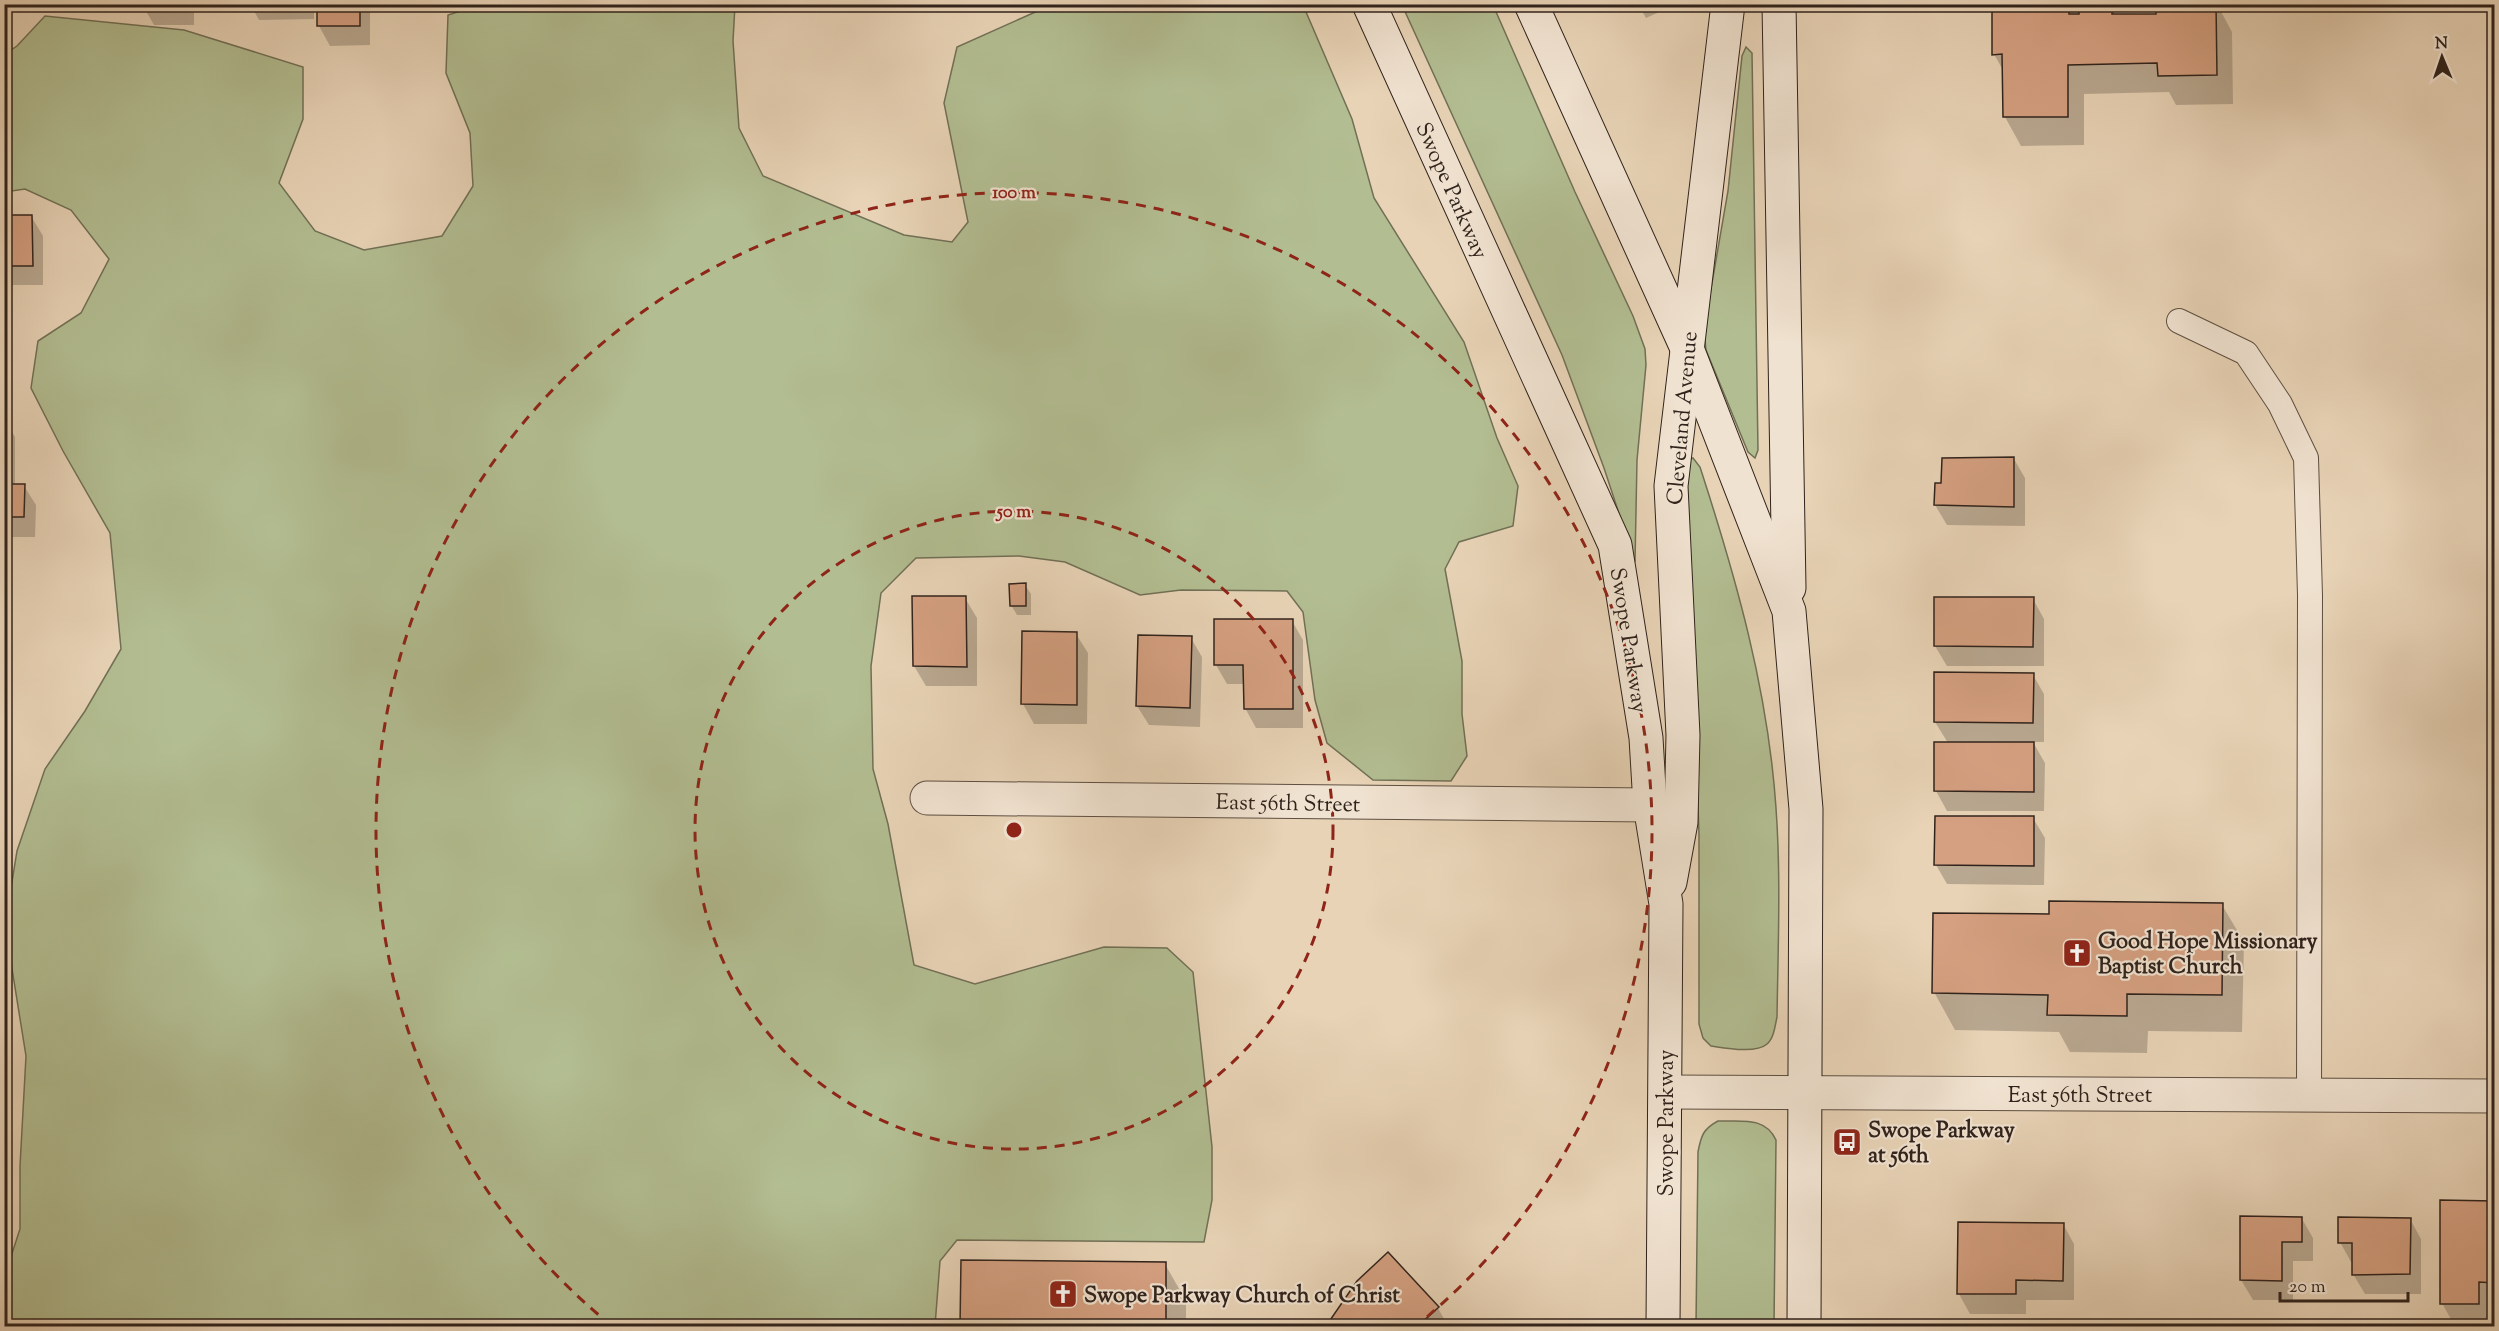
<svg xmlns="http://www.w3.org/2000/svg" width="2499" height="1331" viewBox="0 0 2499 1331" font-family="'Sorts Mill Goudy',serif">
<rect width="100%" height="100%" fill="#e8d3b6"/>
<filter id="stains"><feTurbulence type="fractalNoise" baseFrequency=".00333" numOctaves="4"/><feColorMatrix values="0 0 0 0 .2 0 0 0 0 .09 0 0 0 0 .02 0 0 0 .5 -.17"/></filter>
<radialGradient id="worn" r=".72"><stop offset=".6" stop-color="#630" stop-opacity="0"/><stop offset="1" stop-color="#630" stop-opacity=".3"/></radialGradient>
<!-- green -->
<g fill="#b2bd91" stroke="#717056" stroke-width="1.5">
<polygon points="482,4 735,5 733,41 739,128 763,176 904,235 952,242 968,222 944,103 957,47 1051,5 1303,5 1352,119 1374,198 1464,342 1497,438 1518,486 1513,526 1459,542 1445,569 1462,661 1462,714 1467,756 1451,781 1373,780 1327,743 1315,700 1303,612 1287,591 1181,590 1140,595 1065,562 1019,556 916,558 881,593 871,666 873,769 888,824 914,965 975,984 1104,947 1167,948 1193,972 1212,1147 1212,1200 1204,1242 957,1240 940,1261 935,1326 5,1326 5,1275 20,1229 20,1166 26,1056 5,925 17,851 45,769 85,711 121,649 110,533 63,451 31,388 38,341 81,313 109,259 71,210 25,189 5,192 5,54 17,46 45,16 184,30 303,67 303,119 279,183 315,231 364,250 442,236 473,186 470,133 446,73 448,15"/>
<polygon points="1402,5 1493,5 1575,192 1633,316 1645,349 1646,365 1637,460 1635,562 1604,468 1562,355"/>
<polygon points="1746,47 1752,53 1758,450 1755,458 1748,452 1706,350 1704,329 1728,191 1742,56"/>
<path d="M 1693,458 L 1700,467 C 1736,578 1768,690 1776,808 C 1781,877 1778,948 1777,1017 C 1775,1026 1774,1038 1767,1044 C 1756,1054 1725,1048 1711,1046 L 1703,1038 L 1699,1024 L 1699,834 L 1686,461 Z"/>
<path d="M 1718,1121 C 1741,1122 1765,1116 1776,1140 L 1774,1326 L 1696,1326 L 1698,1152 C 1701,1136 1703,1129 1718,1121 Z"/>
</g>
<!-- shadow -->
<g fill="#0003">
<polygon points="142,4 194,4 194,25 154,25"/>
<polygon points="250,4 314,4 314,19 259,20"/>
<polygon points="319,4 370,4 370,45 330,46 319,26"/>
<polygon points="1638,4 1677,4 1646,18"/>
<polygon points="2004,4 2111,7 2116,16 2158,16 2158,4 2217,4 2232,32 2233,104 2176,105 2169,92 2084,94 2084,145 2021,146 2005,117 2004,72 1994,54"/>
<polygon points="4,216 31,216 43,236 43,285 4,285"/>
<polygon points="4,418 15,437 15,486 24,486 36,505 35,537 4,537"/>
<polygon points="2014,459 2025,478 2025,526 1947,525 1935,505"/>
<polygon points="1025,585 1031,594 1031,615 1017,615 1011,605"/>
<polygon points="965,598 977,618 977,686 926,686 914,666"/>
<polygon points="2033,599 2044,619 2044,666 1947,666 1935,646"/>
<polygon points="1292,621 1303,640 1303,728 1256,728 1245,708 1245,684 1227,684 1216,665"/>
<polygon points="1076,634 1088,653 1087,724 1034,724 1023,704"/>
<polygon points="1191,638 1202,657 1200,727 1149,725 1137,706"/>
<polygon points="2033,675 2044,694 2044,742 2033,742 2045,763 2044,811 1947,811 1936,791 1936,743 1948,743 1935,722"/>
<polygon points="4,795 5,796 5,855 4,855"/>
<polygon points="2033,818 2045,838 2044,885 1947,884 1936,865"/>
<polygon points="2222,905 2244,942 2242,1032 2148,1031 2147,1053 2070,1052 2059,1032 1955,1030 1934,992 2051,916"/>
<polygon points="2493,1202 2494,1302 2489,1302 2489,1323 2453,1323 2442,1303"/>
<polygon points="2302,1219 2313,1238 2313,1261 2293,1261 2293,1300 2253,1300 2241,1280"/>
<polygon points="2410,1219 2421,1239 2421,1294 2365,1294 2353,1274 2354,1262 2351,1262 2340,1242"/>
<polygon points="2063,1224 2074,1244 2074,1300 2026,1300 2026,1314 1970,1314 1959,1294"/>
<polygon points="1388,1254 1438,1308 1448,1326 1328,1326 1358,1282"/>
<polygon points="963,1261 1165,1264 1186,1301 1186,1326 962,1326"/>
</g>
<!-- building -->
<g fill="#d5a081" stroke="#30231c" stroke-width="1.5">
<polygon points="141,4 183,4 183,5 141,6"/>
<rect x="317" y="4" width="43" height="22"/>
<polygon points="2003,4 2069,4 2069,14 2079,14 2079,6 2112,5 2112,14 2156,14 2156,4 2216,4 2217,75 2158,76 2157,63 2068,65 2068,117 2003,117 2002,54 1992,55 1992,11 2003,11"/>
<polygon points="4,215 32,215 33,266 4,266"/>
<polygon points="4,416 5,484 25,484 24,517 4,517"/>
<polygon points="2014,457 2014,507 1934,505 1935,483 1941,483 1942,458"/>
<polygon points="1026,583 1026,606 1010,606 1009,584"/>
<polygon points="912,596 966,596 967,667 913,666"/>
<polygon points="1934,597 2034,597 2033,647 1934,646"/>
<polygon points="1214,619 1293,619 1293,709 1244,709 1243,665 1214,665"/>
<polygon points="1022,631 1077,632 1077,705 1021,704"/>
<polygon points="1138,635 1192,636 1190,708 1136,706"/>
<polygon points="1934,672 2034,673 2033,723 1934,722"/>
<polygon points="1934,742 2034,742 2034,792 1934,791"/>
<polygon points="1935,816 2034,816 2034,866 1934,865"/>
<polygon points="2049,901 2223,903 2222,995 2127,994 2127,1016 2047,1015 2048,995 1932,993 1933,913 2049,914"/>
<polygon points="2440,1200 2494,1201 2494,1283 2479,1282 2479,1304 2440,1304"/>
<polygon points="2240,1216 2302,1217 2302,1242 2282,1242 2282,1281 2240,1280"/>
<polygon points="2338,1217 2411,1218 2410,1274 2352,1275 2352,1243 2338,1243"/>
<polygon points="1958,1222 2064,1223 2063,1281 2016,1280 2016,1294 1957,1294"/>
<polygon points="1388,1252 1439,1307 1420,1324 1422,1326 1326,1326 1357,1281"/>
<polygon points="961,1260 1166,1262 1166,1326 960,1326"/>
</g>
<g fill="none" stroke-linecap="round" stroke-linejoin="round">
<!-- lane casing -->
<g stroke="#5e4f42" stroke-width="26">
<polyline id="lane" points="2179,321 2246,353 2280,404 2306,458 2310,595 2309,1095"/>
</g>
<!-- street casing -->
<g stroke="#5e4f42" stroke-width="35">
<g id="street">
<polyline points="927,798 1650,805"/>
<polyline points="1666,1092 2494,1096"/>
</g>
</g>
<!-- secondary casing -->
<g stroke="#30231c" stroke-width="35">
<g id="secondary">
<polyline points="1369,4 1615,545 1646,738 1650,805 1666,904 1663,1326"/>
<polyline points="1531,4 1686,346 1789,611 1806,809 1804,1326"/>
<polyline points="1779,4 1789,588"/>
<polyline points="1670,882 1681,822 1683,735 1671,486 1728,4"/>
</g>
</g>
<!-- lane -->
<use href="#lane" stroke="#f0e2d0" stroke-width="24"/>
<!-- street -->
<use href="#street" stroke="#f0e2d0" stroke-width="33"/>
<!-- secondary -->
<use href="#secondary" stroke="#f0e2d0" stroke-width="33"/>
</g>
<!-- distance rings -->
<g fill="none" stroke="#8f2418" stroke-width="3" stroke-dasharray="10 8">
<circle cx="1014" cy="830" r="319"/>
<path d="M612 1326A638 638 0 1 1 1416 1326"/>
</g>
<!-- icons -->
<defs>
<g id="church-square" transform="scale(1.5)"><rect x="-9" y="-9" width="18" height="18" rx="4" fill="#8f2418" stroke="#f0e2d0"/><path d="M-1.2-6h2.4v3.5h3.3v2.4h-3.3V6h-2.4V-.1h-3.3v-2.4h3.3Z" fill="#fff"/></g>
<g id="bus-square" transform="scale(1.5)"><rect x="-9" y="-9" width="18" height="18" rx="4" fill="#8f2418" stroke="#f0e2d0"/><path d="M-5-6H5V4H4V6H2V4H-2V6H-4V4H-5ZM-3.5-4V0h7V-4ZM-3.5 1.2v1.5H-2V1.2ZM2 1.2v1.5H3.5V1.2Z" fill="#fff"/></g>
</defs>
<g fill-rule="evenodd">
<use href="#church-square" x="2077" y="953"/>
<use href="#bus-square" x="1847" y="1142"/>
<use href="#church-square" x="1063" y="1294"/>
</g>
<g text-anchor="middle" stroke-width="4.5" stroke-linejoin="round" paint-order="stroke">
<!-- street labels -->
<g font-size="22" fill="#30231c" stroke="#f0e2d0">
<text transform="translate(1453 190) rotate(66)" y="8">Swope Parkway</text>
<text transform="translate(1681 418) rotate(-85)" y="8">Cleveland Avenue</text>
<text transform="translate(1630 640) rotate(81)" y="8">Swope Parkway</text>
<text transform="translate(1288 802) rotate(1)" y="8">East 56th Street</text>
<text x="2080" y="1102">East 56th Street</text>
<text transform="translate(1665 1123) rotate(-90)" y="8">Swope Parkway</text>
</g>
<!-- poi labels -->
<g font-size="22" font-weight="bold" fill="#30231c" stroke="#f0e2d0" text-anchor="start">
<text x="2098" y="948">Good Hope Missionary<tspan x="2098" dy="25">Baptist Church</tspan></text>
<text x="1868" y="1137">Swope Parkway<tspan x="1868" dy="25">at 56th</tspan></text>
<text x="1084" y="1302">Swope Parkway Church of Christ</text>
</g>
</g>
<circle cx="1014" cy="830" r="9" fill="#8f2418" stroke="#f0e2d0" stroke-width="3"/>
<g font-size="18" text-anchor="middle" font-weight="bold" fill="#8f2418" stroke="#f0e2d0" stroke-width="4.5" stroke-linejoin="round" paint-order="stroke">
<text x="1014" y="198">100 m</text>
<text x="1014" y="517">50 m</text>
</g>
<!-- margin -->
<rect width="2499" height="1331" fill="none" stroke="#e8d3b6" stroke-width="24"/>
<rect x="6" y="6" width="2487" height="1319" fill="none" stroke="#30231c" stroke-width="3"/>
<rect x="12" y="12" width="2475" height="1307" fill="none" stroke="#30231c" stroke-width="1.5"/>
<!-- north arrow -->
<g transform="translate(2442 57) rotate(358)" stroke="#f0e2d0" stroke-width="4.5" paint-order="stroke">
<path d="M0-4.5L10 22L0 15L-10 22Z" fill="#30231c"/>
<text y="-9" font-size="16" font-weight="bold" text-anchor="middle" fill="#30231c">N</text>
</g>
<!-- scale -->
<path d="M2280 1292v9h128v-9" fill="none" stroke="#30231c" stroke-width="3"/>
<text x="2289" y="1292" font-size="18" fill="#30231c" stroke="#f0e2d0" stroke-width="4.5" paint-order="stroke">20 m</text>
<rect width="100%" height="100%" filter="url(#stains)"/>
<rect width="100%" height="100%" fill="url(#worn)"/>
</svg>
